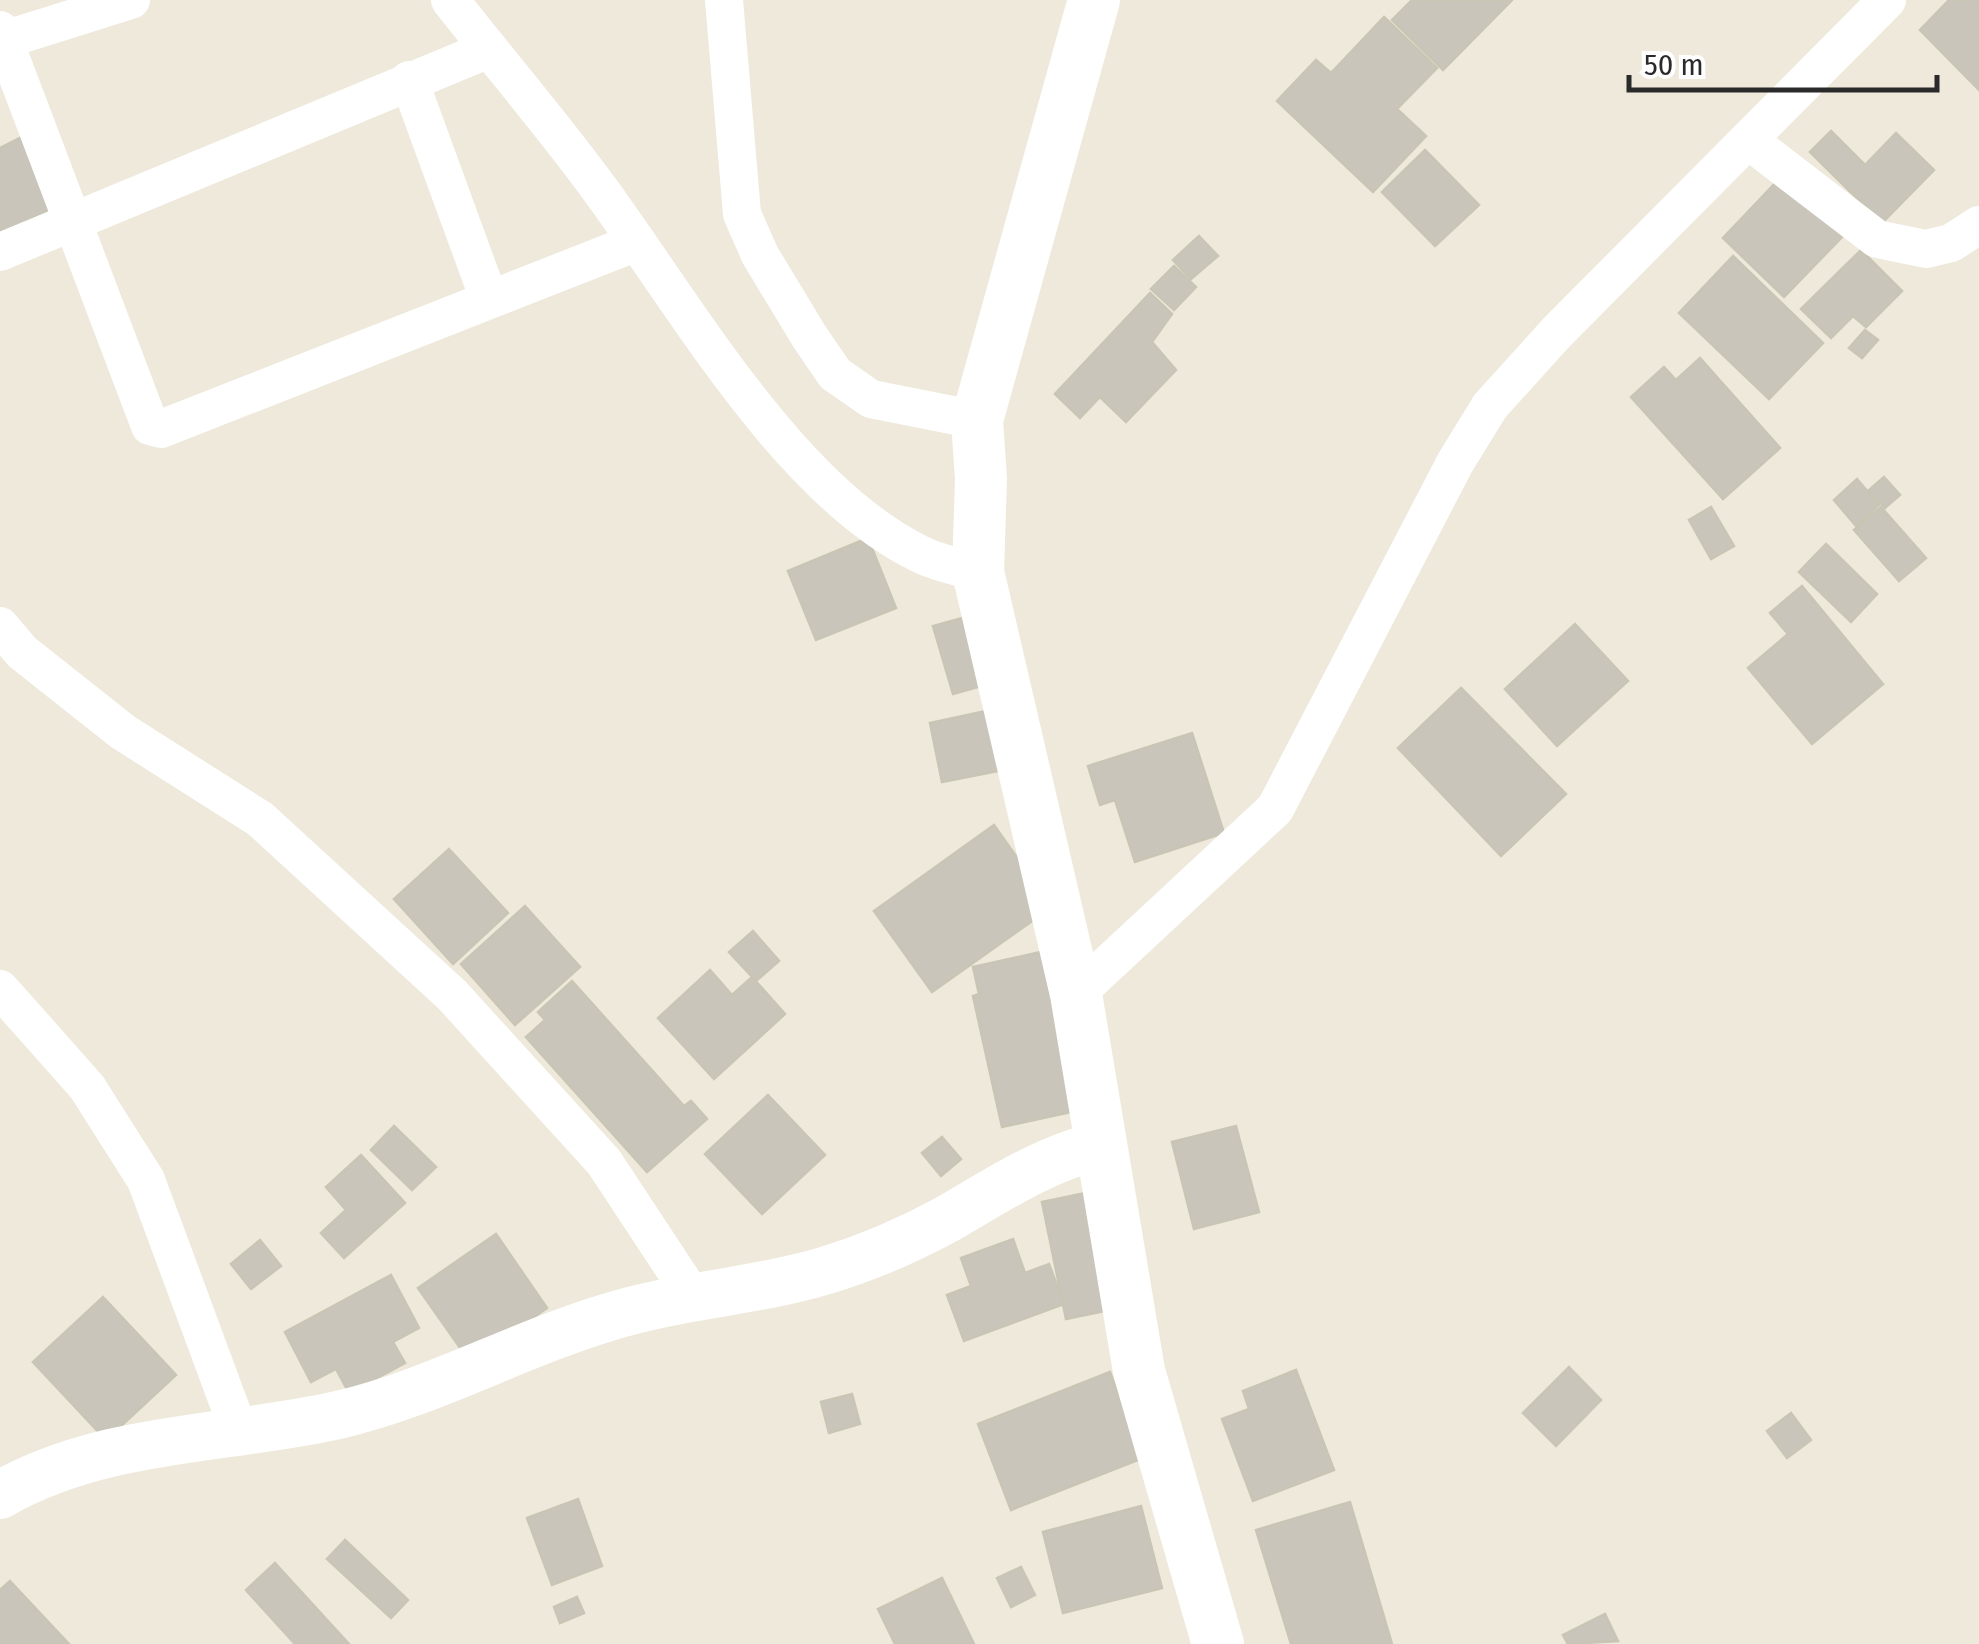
<svg xmlns="http://www.w3.org/2000/svg" width="1979" height="1644" viewBox="0 0 1979 1644" font-family="'Fira Sans Condensed',sans-serif">
<rect width="100%" height="100%" fill="#eee9db"/>
<!-- building -->
<g fill="#c9c5ba" stroke="#c9c5b4" stroke-width="2.5">
<polygon points="1412,0 1512,0 1443,70 1392,20"/>
<polygon points="1949,0 1979,0 1979,90 1920,30"/>
<polygon points="1384,17 1437,68 1397,109 1426,136 1373,192 1277,101 1316,60 1331,73"/>
<polygon points="1831,131 1865,165 1896,133 1934,170 1882,223 1810,152"/>
<polygon points="22,137 56,206 0,235 0,148"/>
<polygon points="1425,150 1479,205 1435,246 1382,192"/>
<polygon points="1781,177 1843,236 1784,297 1723,238"/>
<polygon points="1199,236 1218,256 1191,279 1173,260"/>
<polygon points="1861,250 1902,291 1866,327 1853,316 1831,338 1801,309"/>
<polygon points="1733,256 1823,343 1769,399 1679,313"/>
<polygon points="1174,266 1196,287 1174,310 1151,289"/>
<polygon points="1150,293 1172,314 1152,342 1176,370 1126,422 1100,397 1080,418 1055,394"/>
<polygon points="1865,330 1878,340 1862,358 1849,348"/>
<polygon points="1700,358 1780,448 1723,499 1631,397 1664,367 1676,380"/>
<polygon points="1884,477 1900,495 1885,508 1869,490"/>
<polygon points="1857,479 1879,505 1856,526 1834,500"/>
<polygon points="1711,507 1734,546 1711,559 1689,520"/>
<polygon points="1881,507 1926,558 1899,581 1854,530"/>
<polygon points="868,538 896,608 816,640 788,571"/>
<polygon points="1826,544 1877,594 1851,622 1799,572"/>
<polygon points="1802,586 1883,684 1812,744 1748,668 1788,634 1770,613"/>
<polygon points="962,618 982,686 953,694 933,626"/>
<polygon points="1575,624 1628,681 1557,746 1505,689"/>
<polygon points="1461,688 1566,794 1501,856 1398,748"/>
<polygon points="986,711 998,771 942,782 930,723"/>
<polygon points="1192,733 1224,833 1135,862 1115,800 1100,805 1088,766"/>
<polygon points="994,825 1052,907 932,992 874,911"/>
<polygon points="449,849 508,913 453,964 394,899"/>
<polygon points="525,906 580,967 515,1025 461,964"/>
<polygon points="753,931 779,961 756,981 729,952"/>
<polygon points="1045,951 1080,1110 1002,1127 973,996 979,994 973,967"/>
<polygon points="710,970 732,995 752,977 785,1014 714,1079 658,1018"/>
<polygon points="572,981 684,1106 691,1101 707,1119 647,1172 526,1037 545,1020 538,1012"/>
<polygon points="768,1095 825,1155 762,1214 705,1154"/>
<polygon points="394,1126 436,1167 412,1190 371,1150"/>
<polygon points="1236,1126 1259,1212 1194,1229 1172,1142"/>
<polygon points="942,1137 961,1159 941,1176 922,1153"/>
<polygon points="361,1155 405,1203 344,1258 321,1233 346,1210 326,1187"/>
<polygon points="1100,1190 1124,1307 1066,1319 1042,1202"/>
<polygon points="496,1234 547,1308 470,1362 418,1288"/>
<polygon points="1013,1239 1025,1273 1049,1264 1064,1304 964,1341 947,1295 971,1286 961,1258"/>
<polygon points="260,1240 281,1266 251,1289 231,1264"/>
<polygon points="391,1275 419,1328 393,1342 405,1363 349,1393 336,1369 311,1382 285,1332"/>
<polygon points="103,1297 176,1375 106,1440 33,1362"/>
<polygon points="1569,1367 1601,1400 1556,1446 1523,1413"/>
<polygon points="1296,1370 1334,1470 1253,1501 1222,1419 1249,1409 1243,1391"/>
<polygon points="1110,1372 1143,1458 1011,1510 978,1424"/>
<polygon points="852,1394 860,1424 829,1433 821,1402"/>
<polygon points="1791,1413 1811,1440 1787,1458 1767,1431"/>
<polygon points="578,1499 602,1566 552,1585 527,1518"/>
<polygon points="1350,1502 1392,1644 1291,1644 1256,1530"/>
<polygon points="1141,1506 1162,1588 1063,1613 1043,1532"/>
<polygon points="345,1540 408,1600 391,1618 327,1559"/>
<polygon points="275,1563 349,1644 295,1644 246,1590"/>
<polygon points="1021,1567 1035,1595 1011,1607 997,1578"/>
<polygon points="942,1578 974,1644 895,1644 878,1609"/>
<polygon points="10,1581 69,1644 0,1644 0,1590"/>
<polygon points="577,1597 584,1613 560,1623 554,1607"/>
<polygon points="1605,1614 1618,1641 1568,1644 1563,1635"/>
</g>
<g fill="none" stroke-linecap="round" stroke-linejoin="round">
<!-- minor -->
<g stroke="#fff" stroke-width="38">
<path d="M 450,0 C 500,64 554,126 601,191 C 686,307 790,491 920,554 C 937,563 959,567 978,572"/>
<polyline points="724,0 742,214 760,255 809,336 835,374 871,399 977,420"/>
<polyline points="0,30 150,426 161,429 637,242"/>
<polyline points="4,40 131,0"/>
<polyline points="409,80 489,299"/>
<polyline points="1748,140 1877,239 1926,249 1951,243 1979,225"/>
<polyline points="0,252 489,49"/>
<polyline points="0,626 22,652 123,732 260,819 452,995 604,1162 693,1297"/>
<polyline points="0,989 87,1087 146,1180 240,1434"/>
<polyline points="1076,994 1275,809 1455,463 1490,406 1557,332 1887,0"/>
</g>
<!-- tertiary -->
<path stroke="#fff" stroke-width="48" d="M 0,1495 C 102,1436 226,1440 338,1415 C 432,1393 516,1345 609,1317 C 679,1295 753,1292 824,1271 C 867,1258 909,1240 949,1218 C 999,1189 1042,1160 1098,1146"/>
<!-- secondary -->
<polyline stroke="#fff" stroke-width="52" points="1094,0 977,420 981,479 978,572 1076,994 1139,1371 1218,1644"/>
</g>
<!-- scale -->
<path d="M1629 75v15h308v-15" fill="none" stroke="#2a2a2a" stroke-width="5"/>
<text x="1644" y="75" font-size="30" fill="#2a2a2a" stroke="#ffffff" stroke-width="8" paint-order="stroke">50 m</text>
</svg>
